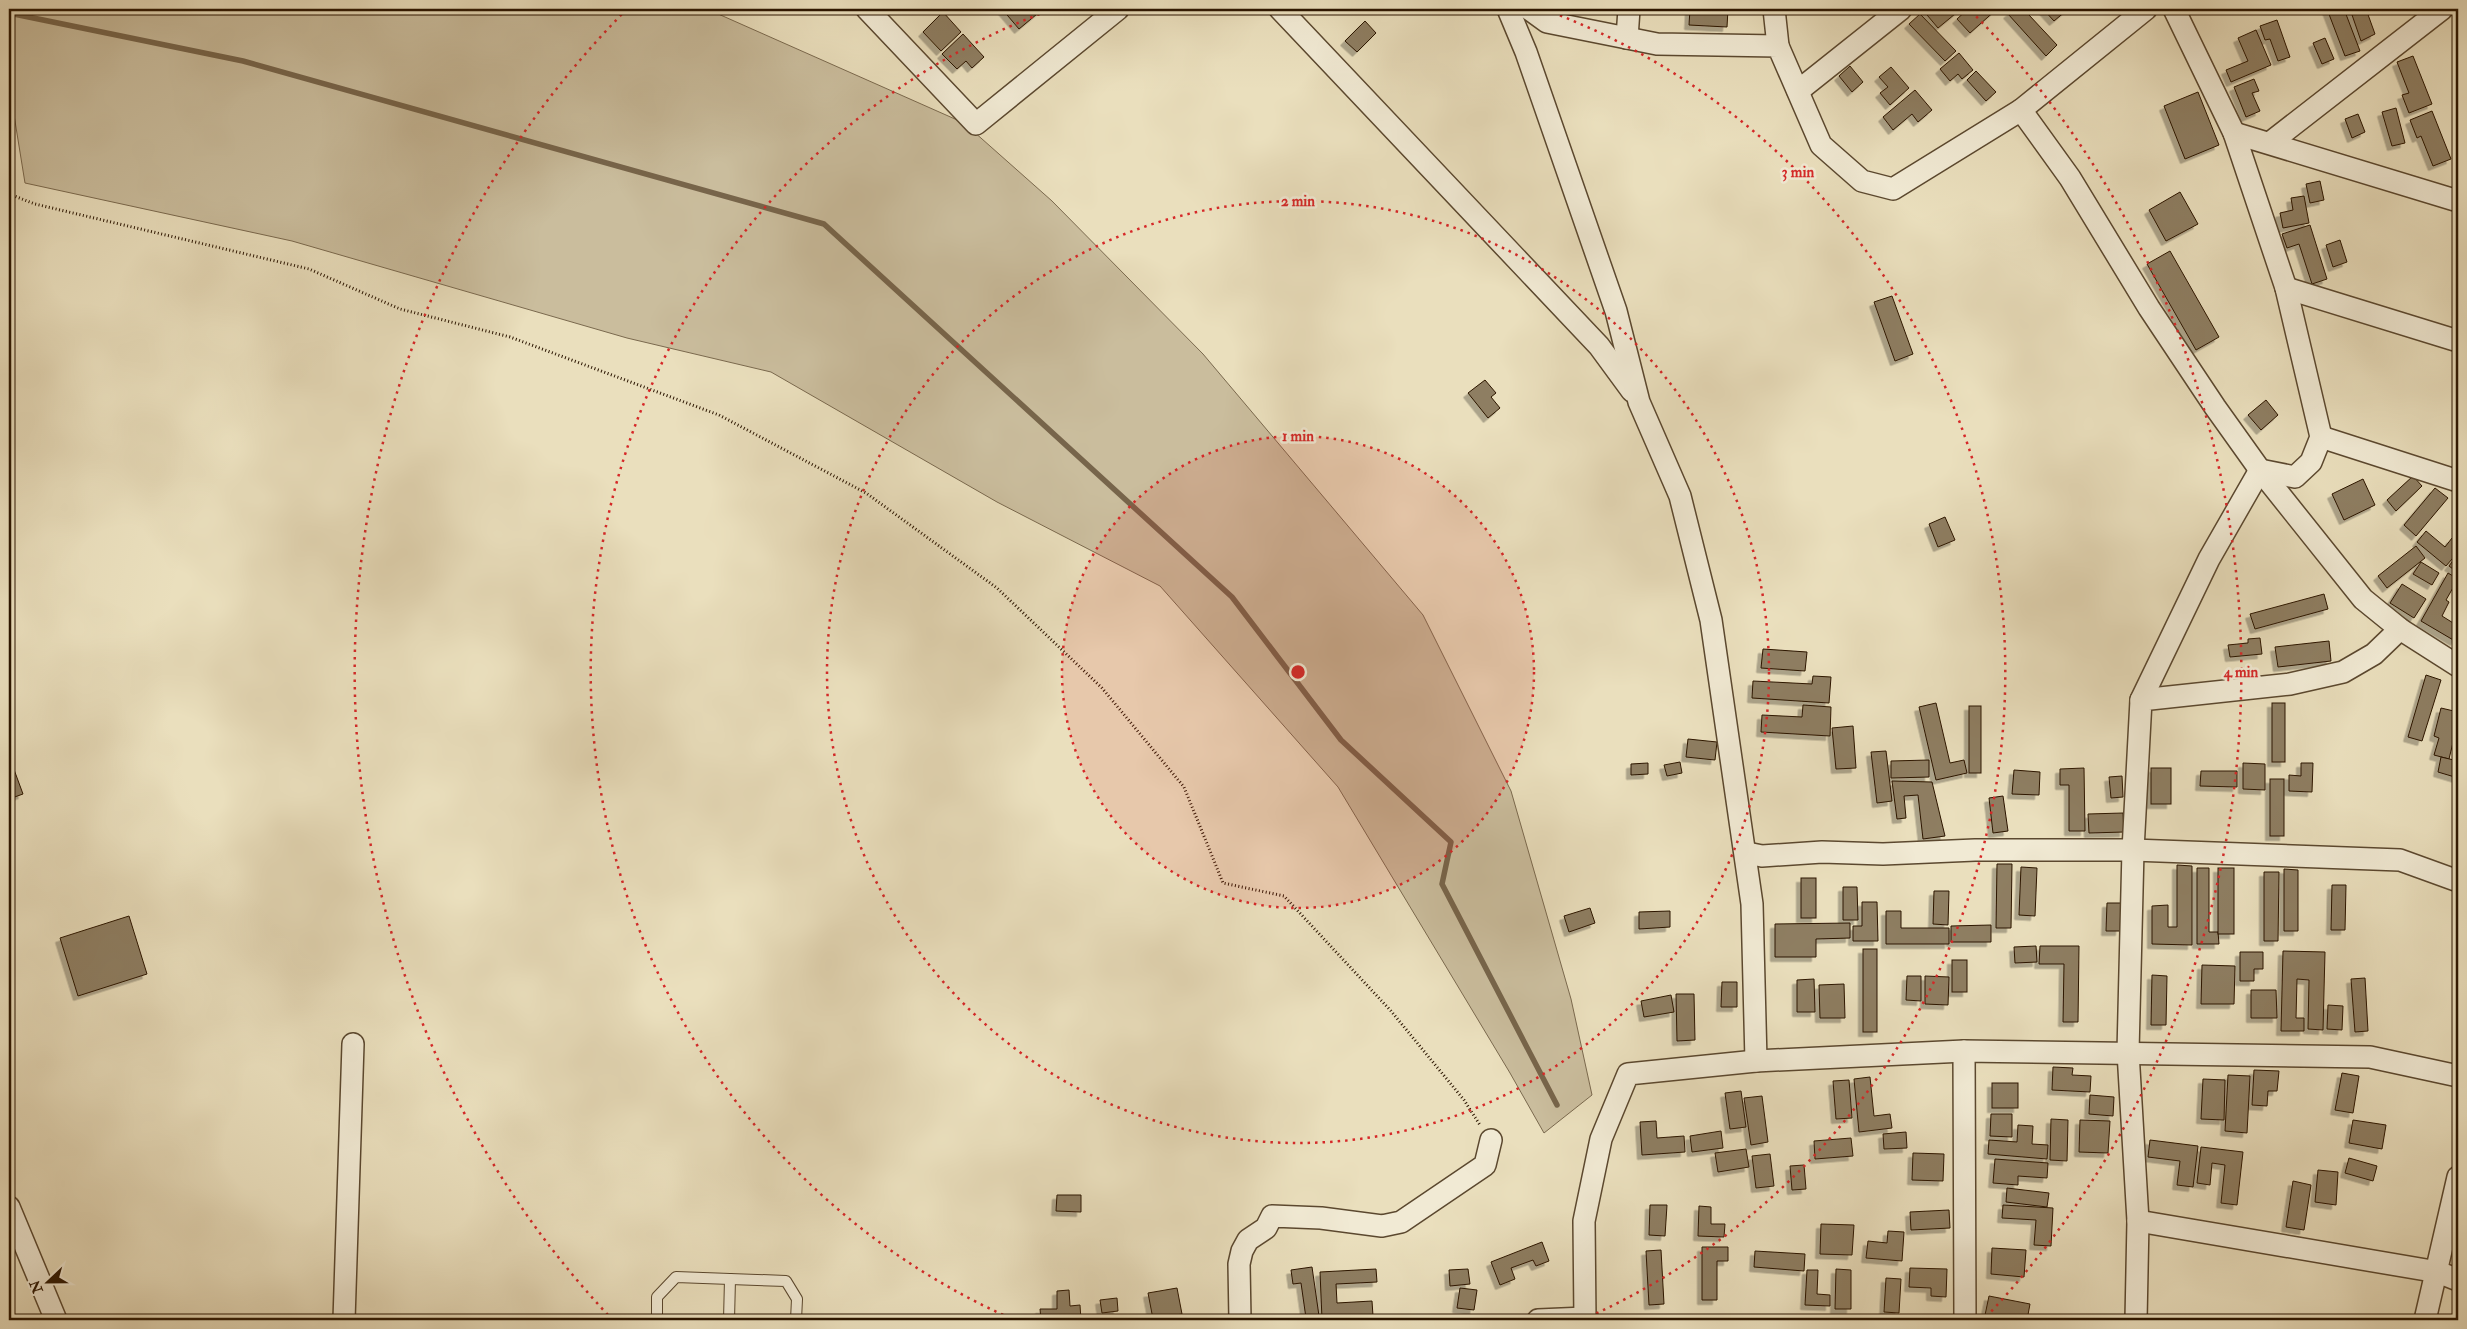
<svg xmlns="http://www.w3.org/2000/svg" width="2467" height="1329" viewBox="0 0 2467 1329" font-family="'IM FELL Double Pica',serif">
<defs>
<filter id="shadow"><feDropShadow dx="-4.5" dy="4.5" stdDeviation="0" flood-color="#0004"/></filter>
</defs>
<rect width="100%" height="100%" fill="#eadfbd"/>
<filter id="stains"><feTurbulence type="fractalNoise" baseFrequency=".004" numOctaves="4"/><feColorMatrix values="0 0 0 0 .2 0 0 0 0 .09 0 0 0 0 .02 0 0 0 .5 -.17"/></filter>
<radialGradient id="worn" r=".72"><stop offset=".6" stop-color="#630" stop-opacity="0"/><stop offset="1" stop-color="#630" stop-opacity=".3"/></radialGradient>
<!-- green -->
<polygon fill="#cabd9d" stroke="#7a694e" points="9,9 707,9 964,123 1052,201 1203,354 1423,615 1511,791 1571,999 1592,1095 1544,1133 1510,1073 1338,787 1160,586 997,502 771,372 627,338 292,241 25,183 9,84"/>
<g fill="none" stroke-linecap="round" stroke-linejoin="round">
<!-- stream -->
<polyline stroke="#77654b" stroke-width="5.5" points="9,13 243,61 824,224 1232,597 1341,740 1451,842 1442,884 1557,1105"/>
</g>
<!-- building -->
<g fill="#8e7e62" stroke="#2b1500" filter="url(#shadow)">
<polygon points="1002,9 1043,9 1019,29"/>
<polygon points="1690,9 1728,9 1727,27 1689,25"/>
<polygon points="1922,9 1961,9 1938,28"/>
<polygon points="1968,9 1997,9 1970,33 1957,19"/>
<polygon points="2014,9 2035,9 2029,15 2057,45 2046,56 2008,14"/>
<polygon points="2043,9 2066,9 2067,10 2054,21"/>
<polygon points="2327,9 2344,9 2360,51 2345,56"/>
<polygon points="2350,9 2366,9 2375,34 2361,41"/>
<polygon points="943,12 961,32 941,51 923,32"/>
<polygon points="1920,14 1956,51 1945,61 1909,24"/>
<polygon points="2277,20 2290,57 2278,61 2270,39 2265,40 2260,26"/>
<polygon points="1365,21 1376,33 1357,52 1345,41"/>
<polygon points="2256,30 2271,65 2231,82 2226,70 2248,61 2238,38"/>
<polygon points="963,34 984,57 972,68 966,61 957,69 942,54"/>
<polygon points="2325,38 2334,59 2322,64 2313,43"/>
<polygon points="1959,53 1973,70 1962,79 1958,74 1950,81 1940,69"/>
<polygon points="2413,56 2432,104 2409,113 2402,95 2409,93 2397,62"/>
<polygon points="1850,66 1863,82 1852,92 1839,76"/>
<polygon points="1891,67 1909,88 1890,105 1880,93 1888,87 1879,77"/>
<polygon points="1976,71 1996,92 1986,101 1967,80"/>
<polygon points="2254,79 2259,91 2252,93 2260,111 2246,117 2234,87"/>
<polygon points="1915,90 1932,110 1918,122 1912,114 1893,130 1883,117"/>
<polygon points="2198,92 2219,145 2185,159 2164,106"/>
<polygon points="2396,108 2405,143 2392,146 2382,112"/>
<polygon points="2432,111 2451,159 2433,166 2421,136 2417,138 2410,120"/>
<polygon points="2358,114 2365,132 2352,138 2345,119"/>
<polygon points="2320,181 2324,200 2310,203 2306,184"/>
<polygon points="2180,192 2198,224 2166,241 2149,210"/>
<polygon points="2304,196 2309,223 2283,228 2280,213 2293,210 2291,198"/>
<polygon points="2310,225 2327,279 2312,284 2299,244 2287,248 2282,234"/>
<polygon points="2340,240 2347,262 2333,267 2326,245"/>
<polygon points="2170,251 2219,337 2196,350 2147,264"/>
<polygon points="1892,296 1913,354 1895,361 1874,302"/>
<polygon points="1485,380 1496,393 1491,397 1500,408 1488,418 1468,393"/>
<polygon points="2266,400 2278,415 2261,430 2248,415"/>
<polygon points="2413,476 2422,486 2396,511 2387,500"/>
<polygon points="2363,479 2375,505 2344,520 2332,494"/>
<polygon points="2435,488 2448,498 2416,536 2404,525"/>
<polygon points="1945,517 1955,540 1938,547 1929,524"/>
<polygon points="2426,531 2445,547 2452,538 2458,544 2458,552 2446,566 2417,542"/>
<polygon points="2416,546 2425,558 2387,588 2378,576"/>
<polygon points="2458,554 2458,571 2457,572 2449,566"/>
<polygon points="2421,562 2439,573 2432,585 2413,574"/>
<polygon points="2448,573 2458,579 2446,600 2449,602 2442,616 2458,626 2458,635 2455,641 2421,621"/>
<polygon points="2402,584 2426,599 2414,618 2390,603"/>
<polygon points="2324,594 2328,609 2255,629 2250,614"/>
<polygon points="2260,638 2262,654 2230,657 2228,645 2248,643 2248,639"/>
<polygon points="2329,641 2331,661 2278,667 2275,647"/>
<polygon points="1763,649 1807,652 1805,671 1761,668"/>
<polygon points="2426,675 2441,680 2422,741 2408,737"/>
<polygon points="1813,676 1831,677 1829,703 1752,698 1753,681 1812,684"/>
<polygon points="1936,703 1950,763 1964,760 1967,773 1936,780 1919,707"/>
<rect x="2272" y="703" width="13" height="59"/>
<polygon points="1803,705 1831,707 1830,736 1761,732 1762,715 1802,717"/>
<rect x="1969" y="706" width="12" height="67"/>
<polygon points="2441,708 2458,712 2458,722 2449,759 2434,755 2439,738 2434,736"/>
<polygon points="1853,726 1856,768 1836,769 1832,728"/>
<polygon points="1688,739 1717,742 1715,760 1686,757"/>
<polygon points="1886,751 1892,801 1877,803 1871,752"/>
<polygon points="9,756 23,794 9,799"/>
<polygon points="2441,757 2458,761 2458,778 2438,772"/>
<polygon points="1929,760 1929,777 1891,778 1891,761"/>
<polygon points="1680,762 1682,773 1667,776 1664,765"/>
<polygon points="1648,763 1648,774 1631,775 1631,764"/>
<polygon points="2243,763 2265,764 2265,790 2243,789"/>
<polygon points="2301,763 2313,763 2312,792 2289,791 2289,775 2301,776"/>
<polygon points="2084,768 2085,831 2069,831 2069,785 2060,785 2060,769"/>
<rect x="2151" y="768" width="20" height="36"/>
<polygon points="2014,770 2040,772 2039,795 2012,794"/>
<polygon points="2201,771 2237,771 2237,787 2200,786"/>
<polygon points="2122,776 2123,797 2111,798 2109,777"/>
<rect x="2270" y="779" width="14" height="57"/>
<polygon points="1892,781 1932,782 1945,836 1923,839 1918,795 1904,796 1906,818 1897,819"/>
<polygon points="2003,796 2008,831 1993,833 1989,798"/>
<polygon points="2123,813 2124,832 2089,833 2088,814"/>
<polygon points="1997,864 2012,864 2011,928 1996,928"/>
<polygon points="2177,865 2192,866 2192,945 2152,944 2152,906 2168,905 2168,927 2177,927"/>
<polygon points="2021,867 2037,868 2035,916 2019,915"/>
<polygon points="2197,868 2209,868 2209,932 2218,932 2219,944 2197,944"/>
<rect x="2218" y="868" width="16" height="66"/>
<polygon points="2284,869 2298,870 2298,931 2284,931"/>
<polygon points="2264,872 2279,872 2278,941 2264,941"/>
<rect x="1801" y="878" width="15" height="40"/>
<polygon points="2332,885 2346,885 2345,930 2331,930"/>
<polygon points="1843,887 1857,887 1858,920 1843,920"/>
<polygon points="1934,891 1949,891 1948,925 1933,924"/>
<polygon points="1862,902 1877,902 1878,941 1853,941 1853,926 1862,926"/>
<polygon points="2107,903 2121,903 2120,931 2106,931"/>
<polygon points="1590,908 1595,923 1569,932 1564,916"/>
<polygon points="1670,911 1670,927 1639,929 1639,912"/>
<polygon points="1886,911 1901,911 1901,928 1949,928 1949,944 1886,944"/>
<polygon points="129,916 147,974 78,996 60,938"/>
<polygon points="1850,923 1850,938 1816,939 1816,957 1775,957 1775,924"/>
<polygon points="1991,925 1991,942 1951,942 1951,926"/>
<polygon points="2036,946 2037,962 2015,963 2014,947"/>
<polygon points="2040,946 2079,946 2078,1022 2063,1022 2064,964 2039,964"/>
<rect x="1863" y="949" width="14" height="83"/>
<polygon points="2283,951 2325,952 2323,1030 2308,1029 2309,980 2297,979 2296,1018 2304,1018 2304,1031 2281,1031"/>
<polygon points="2240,952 2263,952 2263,969 2254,969 2254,981 2240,981"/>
<rect x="1952" y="960" width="15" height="32"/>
<polygon points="2202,965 2235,966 2234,1004 2201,1004"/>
<polygon points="2152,975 2167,976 2166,1025 2151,1025"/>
<polygon points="1907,976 1921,976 1921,1001 1906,1000"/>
<polygon points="1925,976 1949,977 1948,1005 1925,1004"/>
<polygon points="2365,978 2368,1031 2355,1032 2351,979"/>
<polygon points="1814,979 1815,1012 1797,1012 1797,980"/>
<polygon points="1722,982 1737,982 1737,1007 1721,1007"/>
<polygon points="1844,984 1845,1018 1820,1018 1819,985"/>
<polygon points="2251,990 2276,990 2277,1018 2251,1018"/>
<polygon points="1676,994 1694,994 1695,1040 1677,1041"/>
<polygon points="1671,995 1674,1012 1644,1017 1641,1001"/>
<polygon points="2328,1005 2343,1006 2342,1030 2327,1029"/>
<polygon points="2053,1067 2073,1068 2072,1075 2091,1076 2090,1092 2052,1090"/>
<polygon points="2254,1070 2279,1071 2277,1091 2268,1091 2267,1106 2252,1105"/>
<polygon points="2342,1073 2359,1076 2353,1113 2335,1110"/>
<polygon points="2228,1075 2250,1076 2247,1133 2225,1131"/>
<polygon points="1870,1077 1874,1116 1890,1114 1892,1128 1859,1132 1854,1079"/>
<polygon points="2203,1079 2225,1080 2224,1120 2201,1119"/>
<polygon points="1849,1080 1852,1118 1836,1119 1833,1081"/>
<rect x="1992" y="1083" width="26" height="25"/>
<polygon points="1741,1091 1746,1127 1730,1129 1725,1093"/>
<polygon points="2090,1095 2114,1097 2113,1116 2089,1114"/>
<polygon points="1762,1096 1768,1142 1751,1145 1744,1098"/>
<polygon points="1991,1114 2012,1114 2012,1137 1990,1136"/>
<polygon points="2051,1119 2068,1120 2067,1161 2050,1160"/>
<polygon points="2080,1120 2110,1121 2108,1153 2079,1152"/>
<polygon points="2353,1120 2386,1125 2382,1149 2349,1143"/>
<polygon points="1656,1121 1657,1138 1684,1136 1685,1152 1642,1155 1640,1122"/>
<polygon points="2018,1125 2033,1126 2032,1144 2048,1145 2047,1159 1988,1154 1989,1140 2017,1142"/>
<polygon points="1721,1131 1723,1148 1692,1152 1690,1136"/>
<polygon points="1906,1132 1907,1148 1884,1149 1883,1134"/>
<polygon points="1851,1138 1853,1156 1815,1159 1814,1141"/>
<polygon points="2150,1140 2198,1146 2193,1187 2177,1185 2180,1161 2148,1157"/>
<polygon points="2201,1147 2243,1152 2237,1205 2221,1203 2225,1165 2212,1163 2210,1185 2197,1183"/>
<polygon points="1746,1149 1749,1167 1718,1172 1715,1153"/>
<polygon points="1913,1153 1944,1154 1943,1181 1912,1180"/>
<polygon points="1770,1154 1774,1186 1756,1188 1752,1156"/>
<polygon points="2349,1158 2377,1166 2373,1181 2345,1173"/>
<polygon points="1995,1159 2048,1163 2047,1178 2018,1176 2018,1185 1993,1183"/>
<polygon points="1804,1165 1806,1189 1792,1190 1790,1166"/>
<polygon points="2318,1170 2338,1172 2336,1205 2315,1202"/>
<polygon points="2293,1181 2311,1185 2304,1230 2286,1227"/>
<polygon points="2007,1188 2049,1193 2047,1207 2006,1202"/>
<polygon points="1057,1195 1081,1195 1081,1212 1056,1211"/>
<polygon points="1650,1205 1667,1205 1665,1236 1649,1235"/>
<polygon points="2003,1205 2053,1208 2051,1246 2034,1245 2036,1220 2002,1218"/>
<polygon points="1699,1206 1711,1207 1711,1224 1725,1224 1724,1237 1698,1236"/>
<polygon points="1949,1210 1950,1228 1911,1230 1910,1212"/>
<polygon points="1821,1224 1854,1225 1852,1255 1820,1254"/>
<polygon points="1888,1231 1904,1232 1902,1261 1866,1258 1868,1241 1887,1243"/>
<polygon points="1542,1242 1549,1261 1536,1266 1533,1260 1511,1268 1515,1279 1500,1285 1491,1262"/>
<polygon points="1702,1247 1728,1247 1728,1261 1717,1261 1717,1300 1702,1300"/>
<polygon points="1992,1248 2026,1250 2024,1277 1991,1274"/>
<polygon points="1661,1250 1664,1304 1649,1305 1646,1251"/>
<polygon points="1755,1251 1805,1254 1804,1271 1754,1267"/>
<polygon points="1312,1267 1319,1316 1306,1318 1301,1283 1293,1284 1291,1270"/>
<polygon points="1910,1268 1947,1269 1946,1297 1931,1296 1931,1288 1909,1287"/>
<polygon points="1376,1269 1377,1282 1336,1284 1337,1303 1372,1301 1373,1316 1322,1319 1320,1272"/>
<polygon points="1468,1269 1470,1284 1450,1286 1449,1270"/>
<polygon points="1836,1269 1851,1270 1851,1309 1835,1309"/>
<polygon points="1807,1270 1818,1270 1817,1294 1830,1295 1830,1306 1805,1305"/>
<polygon points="1886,1278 1901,1279 1899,1313 1884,1312"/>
<polygon points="1177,1288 1182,1314 1153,1319 1148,1293"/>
<polygon points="1460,1288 1477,1290 1474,1310 1457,1308"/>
<polygon points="1069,1290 1070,1306 1080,1305 1081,1320 1041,1320 1040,1309 1057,1309 1057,1291"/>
<polygon points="1989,1296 2030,1304 2027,1320 1984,1320"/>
<polygon points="1117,1298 1118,1311 1102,1313 1100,1300"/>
</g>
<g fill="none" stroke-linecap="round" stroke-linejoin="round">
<!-- service casing -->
<g stroke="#5b482f" stroke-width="12">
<g id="service">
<polyline points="657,1320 657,1297 676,1277 786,1281 797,1299 796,1320"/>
<polyline points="729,1320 730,1279"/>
</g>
</g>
<!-- minor casing -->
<g stroke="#5b482f" stroke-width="24">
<g id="minor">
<polyline points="867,9 976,124 1118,9"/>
<polyline points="1280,9 1599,346 1632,391"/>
<polyline points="1508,9 1526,52 1616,311 1639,402 1680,496 1711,620 1752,904 1756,1061"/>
<polyline points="1529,9 1547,22 1657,44 1778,46 1821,145 1862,181 1893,189 2021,110 2070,178 2149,308 2215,407 2260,470 2363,599 2400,629 2458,666"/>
<polyline points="1774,9 1778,46"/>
<polyline points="1627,38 1629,9"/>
<polyline points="1798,91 1901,9"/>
<polyline points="2021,110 2146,9"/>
<polyline points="2234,133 2458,201"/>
<polyline points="2271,142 2442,9"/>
<polyline points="2286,288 2458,341"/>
<polyline points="2321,437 2458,481"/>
<polyline points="2141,700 2209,559 2260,470 2295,477 2311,462 2321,437 2286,288 2234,133 2174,9"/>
<polyline points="1747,853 1762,856 1822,852 1883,854 1975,850 2133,850 2400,860 2458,881"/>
<polyline points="1964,1051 1965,1320"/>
<polyline points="9,1207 56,1320"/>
<polyline points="2138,1221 2438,1272 2458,1280"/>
<polyline points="344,1320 353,1044"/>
<polyline points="1240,1320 1239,1264 1242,1251 1248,1240 1266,1228 1272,1216 1321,1218 1382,1226 1401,1222 1485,1165 1491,1140"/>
<polyline points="1538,1320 1585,1318"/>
<polyline points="1585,1320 1584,1221 1601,1139 1628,1074 1756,1061 1964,1051 2370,1057 2458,1076"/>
<polyline points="2136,1320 2138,1221 2128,1052 2133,850 2141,700 2290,684 2343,672 2374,654 2400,629"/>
<polyline points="2425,1320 2458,1177"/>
</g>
</g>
<!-- path -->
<polyline stroke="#2b1500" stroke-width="3" stroke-dasharray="1 2.5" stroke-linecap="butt" points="9,194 35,204 309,269 400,309 510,337 719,415 866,493 997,588 1102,688 1184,787 1223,883 1284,896 1391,1011 1464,1100 1480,1125"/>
<!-- service -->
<use href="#service" stroke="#f1ead4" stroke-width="10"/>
<!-- minor -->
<use href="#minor" stroke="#f1ead4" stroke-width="21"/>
</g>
<!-- distance rings -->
<circle cx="1298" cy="672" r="236" fill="#d62828" fill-opacity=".12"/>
<g fill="none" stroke="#d62828" stroke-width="2.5" stroke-dasharray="2.5 5">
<circle cx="1298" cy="672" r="236"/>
<circle cx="1298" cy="672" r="471"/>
<path d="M1010 1318A707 707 0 0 1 1050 10M1546 10A707 707 0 0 1 1586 1318"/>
<path d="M608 1315A943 943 0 0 1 625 11M1971 11A943 943 0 0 1 1988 1315"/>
</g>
<circle cx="1298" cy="672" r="8" fill="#d62828" stroke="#f1ead4" stroke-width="2.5"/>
<g font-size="15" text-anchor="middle" font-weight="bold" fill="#d62828" stroke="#f1ead4" stroke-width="5" stroke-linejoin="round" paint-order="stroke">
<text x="1798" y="177">3 min</text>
<text x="1298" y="206">2 min</text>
<text x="1298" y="441">1 min</text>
<text x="2241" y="677">4 min</text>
</g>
<!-- margin -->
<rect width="2467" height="1329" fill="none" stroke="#eadfbd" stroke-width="30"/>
<rect x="10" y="10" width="2447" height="1309" fill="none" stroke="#2b1500" stroke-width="2.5"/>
<rect x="15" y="15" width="2437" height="1299" fill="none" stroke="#2b1500"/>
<!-- north arrow -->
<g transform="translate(48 1282) rotate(248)" stroke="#f1ead4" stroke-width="4" paint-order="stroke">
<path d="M0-4L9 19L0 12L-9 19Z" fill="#2b1500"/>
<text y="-8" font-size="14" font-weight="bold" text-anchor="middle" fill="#2b1500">N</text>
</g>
<rect width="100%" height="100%" filter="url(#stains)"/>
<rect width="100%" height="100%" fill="url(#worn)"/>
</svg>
